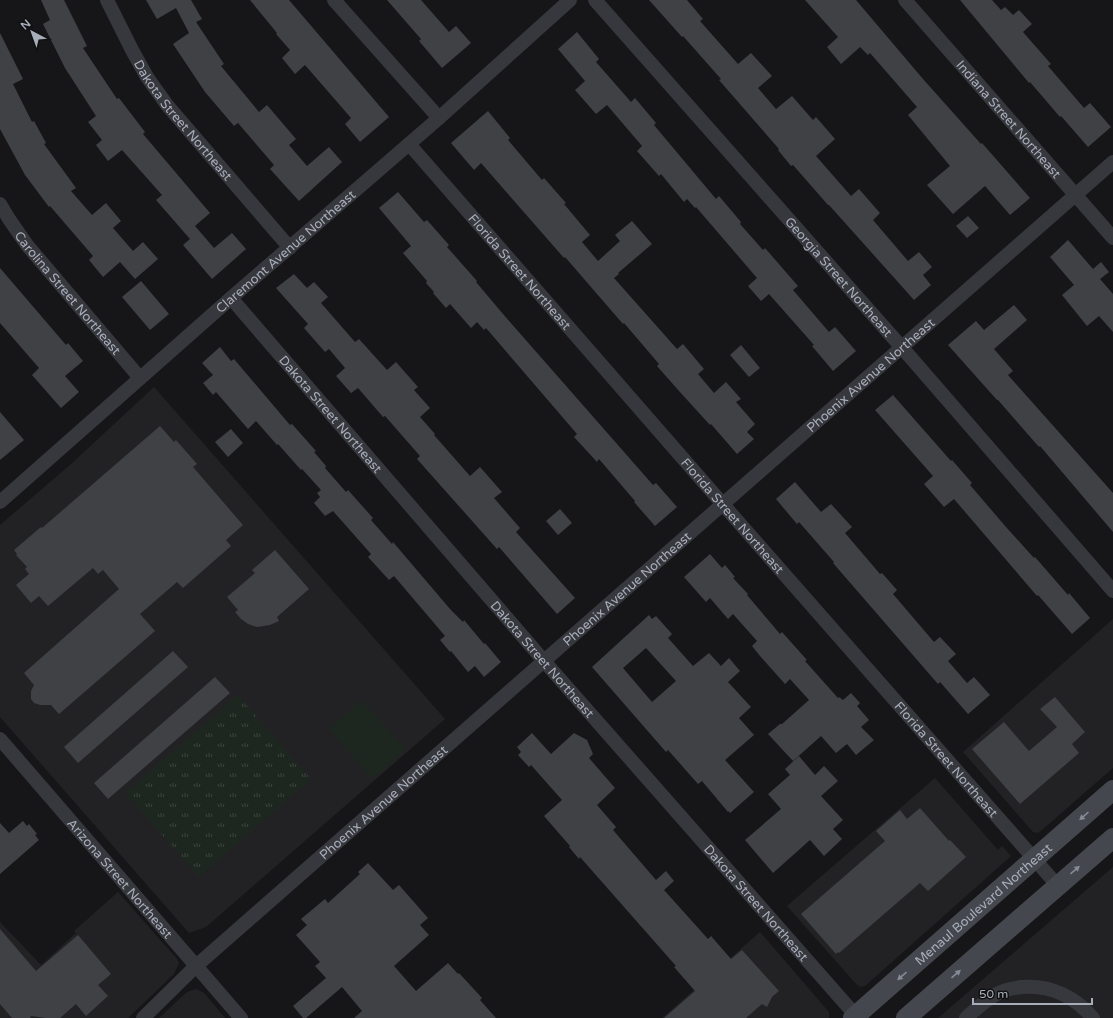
<svg xmlns="http://www.w3.org/2000/svg" width="1113" height="1018" viewBox="0 0 1113 1018" font-family="'Varela Round',sans-serif">
<defs>
<pattern id="grass-tufts" width="24" height="20" patternUnits="userSpaceOnUse"><rect width="24" height="20" fill="#1e271f"/><path d="M3 7l-1-3M5 7V3M7 7l1-3M15 17l-1-3M17 17v-4M19 17l1-3" fill="none" stroke="#3c443d"/></pattern>
</defs>
<rect width="100%" height="100%" fill="#161618"/>
<!-- built -->
<g fill="#222225">
<polygon points="154,387 445,719 206,927 189,933 0,717 0,525 71,464"/>
<polygon points="1113,619 1113,768 1042,830 1038,833 1033,832 963,752"/>
<polygon points="935,778 998,850 1002,846 1011,856 865,986 860,987 857,985 787,906"/>
<polygon points="1113,867 1113,1018 938,1018"/>
<polygon points="118,892 177,959 179,963 174,974 128,1018 0,1018 0,922 41,965 76,933 74,931"/>
<polygon points="760,932 829,1012 829,1018 662,1018"/>
<polygon points="196,989 204,993 225,1018 159,1018 187,992"/>
</g>
<!-- grass -->
<polygon fill="url(#grass-tufts)" points="238,695 311,779 199,877 125,793"/>
<!-- garden -->
<polygon fill="#1e271f" points="362,700 406,750 372,779 329,729"/>
<!-- building -->
<g fill="#404145" fill-rule="evenodd">
<polygon points="41,0 64,0 87,46 83,48 117,99 119,98 145,132 143,134 210,213 195,226 214,248 232,233 246,249 212,279 183,245 190,239 156,200 162,195 122,150 108,161 96,145 102,140 88,122 96,116 65,68 43,24 50,20"/>
<polygon points="146,0 191,0 202,19 196,22 224,64 221,66 259,112 267,105 296,139 289,145 307,166 329,147 342,162 299,201 270,169 274,165 238,123 234,126 205,92 173,44 189,33 176,8 157,19"/>
<polygon points="250,0 289,0 389,117 360,142 345,124 351,118 305,65 295,74 282,58 290,50 276,34 277,33"/>
<polygon points="387,0 421,0 449,32 456,26 471,43 442,68 419,41 421,39"/>
<polygon points="649,0 687,0 703,19 700,21 738,64 751,53 772,76 758,88 776,109 792,96 813,120 816,117 835,139 816,156 851,196 859,189 880,213 873,220 908,261 919,252 932,267 923,275 931,285 914,300 829,205 828,205 793,165 791,166 778,150 779,149 719,80 721,79 683,36 682,37"/>
<polygon points="805,0 856,0 923,79 981,144 982,143 1030,198 1010,215 985,186 953,214 927,185 950,166 908,115 917,107 870,53 868,55 860,47 841,64 827,47 838,37"/>
<polygon points="960,0 992,0 1001,10 1005,7 1013,15 1019,10 1032,24 1023,32 1051,64 1048,66 1084,108 1090,103 1111,127 1088,147 1061,116 1060,117 1030,82 1029,83"/>
<polygon points="577,32 599,59 596,62 631,102 635,98 656,123 654,125 716,199 719,196 741,222 740,224 763,250 765,248 798,286 793,290 829,332 835,327 856,351 833,371 812,346 814,345 769,294 761,301 748,286 757,278 696,207 695,208 687,199 684,202 661,174 659,176 637,151 642,146 607,105 596,114 575,90 585,81 558,49"/>
<polygon points="0,33 23,79 13,84 32,122 34,121 46,143 44,144 76,188 71,191 92,215 106,203 121,221 113,228 133,251 143,242 158,259 135,279 120,262 103,277 89,260 93,256 50,206 49,207 25,175 0,129"/>
<polygon points="488,111 510,138 508,140 542,180 544,178 566,203 564,204 590,235 582,242 598,261 620,241 615,235 632,221 652,244 618,273 619,274 614,278 677,349 683,344 704,369 698,374 714,393 726,382 741,399 736,402 755,424 747,432 754,439 737,454 711,424 710,425 679,391 657,366 659,364 624,323 623,324 565,257 564,258 481,163 474,170 451,143"/>
<polygon points="398,192 424,222 427,220 449,245 447,247 477,281 476,282 503,314 653,485 656,483 677,507 655,526 634,502 635,501 599,459 597,462 574,437 577,434 486,328 484,330 477,322 471,328 450,304 446,308 433,293 434,292 426,283 427,281 403,253 411,246 379,208"/>
<polygon points="968,216 979,228 967,238 956,226"/>
<polygon points="1068,240 1093,269 1101,262 1109,272 1100,279 1113,294 1113,332 1099,316 1087,326 1062,295 1074,285 1050,257"/>
<polygon points="0,268 66,345 68,343 83,361 65,376 79,392 61,408 32,375 39,368 0,323"/>
<polygon points="294,274 307,288 314,282 328,297 321,303 355,342 359,339 387,370 396,362 418,387 414,390 430,408 420,417 435,434 434,435 470,476 480,467 502,492 494,498 520,528 516,532 575,598 557,614 499,547 497,549 417,459 420,456 385,416 383,417 358,388 351,393 336,376 345,368 329,349 325,352 304,328 308,324 276,288"/>
<polygon points="141,281 169,314 150,330 122,297"/>
<polygon points="1014,305 1027,320 994,349 1013,371 1008,375 1113,493 1113,532 1040,446 1039,447 998,400 997,400 948,345 976,321 984,330"/>
<polygon points="741,345 760,368 749,377 730,355"/>
<polygon points="220,347 231,361 234,359 290,425 292,424 316,451 314,452 326,466 325,468 346,492 348,490 364,508 373,518 371,520 392,544 393,542 450,609 463,622 464,620 484,644 485,643 501,662 484,677 475,666 468,672 451,651 450,652 440,640 445,636 394,576 389,580 368,557 371,554 333,511 325,516 314,503 320,497 317,493 321,490 302,469 301,470 278,444 277,445 256,421 248,429 216,392 213,395 203,383 213,375 202,363"/>
<polygon points="893,395 951,461 952,460 972,483 970,485 1006,527 1034,558 1035,557 1068,595 1069,593 1090,618 1072,634 1038,595 1037,596 954,499 944,507 924,484 933,476 875,410"/>
<polygon points="0,412 24,440 0,460"/>
<polygon points="160,426 174,442 176,440 197,464 193,467 243,525 226,540 231,546 183,588 177,582 140,614 155,631 59,714 51,705 40,705 34,703 31,699 31,691 34,685 24,673 119,589 103,570 98,574 93,568 48,606 39,596 31,603 16,585 29,574 25,569 27,567 16,555 17,554 14,550 41,527 42,528"/>
<polygon points="231,429 243,443 228,457 215,442"/>
<polygon points="795,482 821,512 831,504 852,527 845,533 880,574 882,573 897,590 893,594 934,642 940,637 956,654 948,661 967,683 974,677 990,695 968,714 940,682 938,684 833,563 834,562 799,522 797,524 776,499"/>
<polygon points="560,509 572,523 558,535 546,521"/>
<polygon points="275,550 309,589 277,617 279,621 270,625 257,627 248,624 241,619 235,612 238,610 227,597 255,573 252,570"/>
<polygon points="710,554 722,568 725,565 735,577 733,578 748,594 747,595 780,634 782,632 807,660 805,661 838,698 839,697 843,700 851,693 860,703 857,706 869,720 861,727 874,740 856,755 847,744 836,753 821,736 793,761 768,734 780,724 782,724 809,700 790,679 785,684 760,656 752,646 757,641 733,614 728,619 710,598 706,602 684,577"/>
<path d="M 649,615 L 652,619 L 656,616 L 672,634 L 668,638 L 693,666 L 709,653 L 721,666 L 729,658 L 740,671 L 728,682 L 751,707 L 739,718 L 754,735 L 725,760 L 754,792 L 730,813 L 728,811 L 728,812 L 702,781 L 698,784 L 668,750 L 666,752 L 592,667 ZM 646,648 L 676,681 L 652,702 L 623,668 Z"/>
<polygon points="173,651 188,667 78,763 64,747"/>
<polygon points="215,677 230,693 108,799 94,783"/>
<polygon points="1055,697 1085,732 1072,744 1079,753 1020,804 972,749 1004,722 1029,751 1057,727 1040,709"/>
<polygon points="532,733 551,754 574,733 587,740 593,754 589,758 615,788 597,805 616,827 613,830 656,880 666,871 674,881 664,890 708,939 711,936 731,959 742,950 779,991 772,997 767,1007 762,1004 746,1018 664,1018 695,991 674,967 676,966 580,857 579,859 569,847 570,846 544,816 562,800 531,765 529,767 518,755 521,752 517,747"/>
<polygon points="799,756 815,775 824,766 838,781 821,796 843,820 833,829 842,839 824,856 810,840 773,873 745,840 781,809 768,794 790,775 785,769"/>
<polygon points="920,808 949,841 950,840 966,857 928,891 920,883 839,953 838,952 836,954 801,914 885,841 876,831 900,810 907,819"/>
<polygon points="23,821 27,826 29,824 37,834 35,835 39,840 0,874 0,823 9,833"/>
<polygon points="368,863 393,890 399,885 428,918 420,925 429,935 394,966 416,991 448,963 458,974 459,973 482,998 480,1000 496,1018 354,1018 362,1011 342,987 306,1018 303,1018 293,1006 326,978 315,966 320,962 296,935 307,925 301,919 325,899 328,903 360,874 358,872"/>
<polygon points="0,929 36,971 78,935 111,974 98,985 108,996 86,1016 76,1004 60,1018 46,1018 31,1016 30,1018 12,1018 0,1004"/>
</g>
<g fill="none" stroke-linecap="round" stroke-linejoin="round">
<!-- street -->
<g stroke="#37383e" stroke-width="14">
<path id="s1" d="M 107,0 L 132,50 L 147,77 L 167,105 L 290,248"/>
<polyline points="334,0 439,118"/>
<path id="s2" d="M 595,0 L 912,359 L 1113,591"/>
<path id="s3" d="M 905,0 L 1113,238"/>
<path id="s4" d="M 409,144 L 734,517 L 1058,886"/>
<path id="s5" d="M 0,204 L 9,219 L 27,245 L 140,378"/>
<path id="s6" d="M 231,298 L 544,661 L 858,1018"/>
<path id="s7" d="M 0,502 L 231,298 L 439,118 L 570,0"/>
<path id="s8" d="M 0,739 L 241,1018"/>
<path id="s9" d="M 143,1018 L 196,966 L 1113,162"/>
<path d="M 966,1018 C 975,1010 984,1001 995,995 C 1003,990 1013,988 1022,987 C 1052,985 1074,996 1093,1018"/>
</g>
<!-- secondary -->
<g stroke="#45474e" stroke-width="20">
<path id="s10" d="M 853,1018 L 1113,790"/>
<polyline points="906,1018 1113,838"/>
</g>
</g>
<!-- one-way arrows -->
<defs><path id="oneway-solid" d="M-6-.8H1V-3.2L6.5 0L1 3.2V.8H-6Z"/></defs>
<g fill="#858a94">
<use href="#oneway-solid" transform="translate(1084 816) rotate(138)"/>
<use href="#oneway-solid" transform="translate(1075 870) rotate(-41)"/>
<use href="#oneway-solid" transform="translate(956 974) rotate(-41)"/>
<use href="#oneway-solid" transform="translate(902 976) rotate(139)"/>
</g>
<g text-anchor="middle" stroke-width="4" stroke-linejoin="round" paint-order="stroke">
<!-- street labels -->
<g font-size="13" fill="#a8aeb9" stroke="#111113">
<text dy="5" stroke="none"><textPath href="#s1" startOffset="143">Dakota Street Northeast</textPath></text>
<text dy="5" stroke="none"><textPath href="#s3" startOffset="158">Indiana Street Northeast</textPath></text>
<text dy="5" stroke="none"><textPath href="#s7" startOffset="380">Claremont Avenue Northeast</textPath></text>
<text dy="5" stroke="none"><textPath href="#s4" startOffset="169">Florida Street Northeast</textPath></text>
<text dy="5" stroke="none"><textPath href="#s2" startOffset="369">Georgia Street Northeast</textPath></text>
<text dy="5" stroke="none"><textPath href="#s5" startOffset="112">Carolina Street Northeast</textPath></text>
<text dy="5" stroke="none"><textPath href="#s9" startOffset="971">Phoenix Avenue Northeast</textPath></text>
<text dy="5" stroke="none"><textPath href="#s6" startOffset="153">Dakota Street Northeast</textPath></text>
<text dy="5" stroke="none"><textPath href="#s4" startOffset="493">Florida Street Northeast</textPath></text>
<text dy="5" stroke="none"><textPath href="#s9" startOffset="647">Phoenix Avenue Northeast</textPath></text>
<text dy="5" stroke="none"><textPath href="#s6" startOffset="477">Dakota Street Northeast</textPath></text>
<text dy="5" stroke="none"><textPath href="#s4" startOffset="817">Florida Street Northeast</textPath></text>
<text dy="5" stroke="none"><textPath href="#s9" startOffset="323">Phoenix Avenue Northeast</textPath></text>
<text dy="5" stroke="none"><textPath href="#s8" startOffset="184">Arizona Street Northeast</textPath></text>
<text dy="5" stroke="none"><textPath href="#s6" startOffset="801">Dakota Street Northeast</textPath></text>
<text dy="5" stroke="none"><textPath href="#s10" startOffset="173">Menaul Boulevard Northeast</textPath></text>
</g>
</g>
<!-- north arrow -->
<g transform="translate(32 32) rotate(319)" stroke="#111113" stroke-width="3" paint-order="stroke">
<path d="M0-3L7 15L0 10L-7 15Z" fill="#a8aeb9"/>
<text y="-6" font-size="11" font-weight="bold" text-anchor="middle" fill="#a8aeb9">N</text>
</g>
<!-- scale -->
<path d="M973 998v6h119v-6" fill="none" stroke="#a8aeb9" stroke-width="2"/>
<text x="979" y="998" font-size="12" fill="#a8aeb9" stroke="#111113" stroke-width="3" paint-order="stroke">50 m</text>
</svg>
